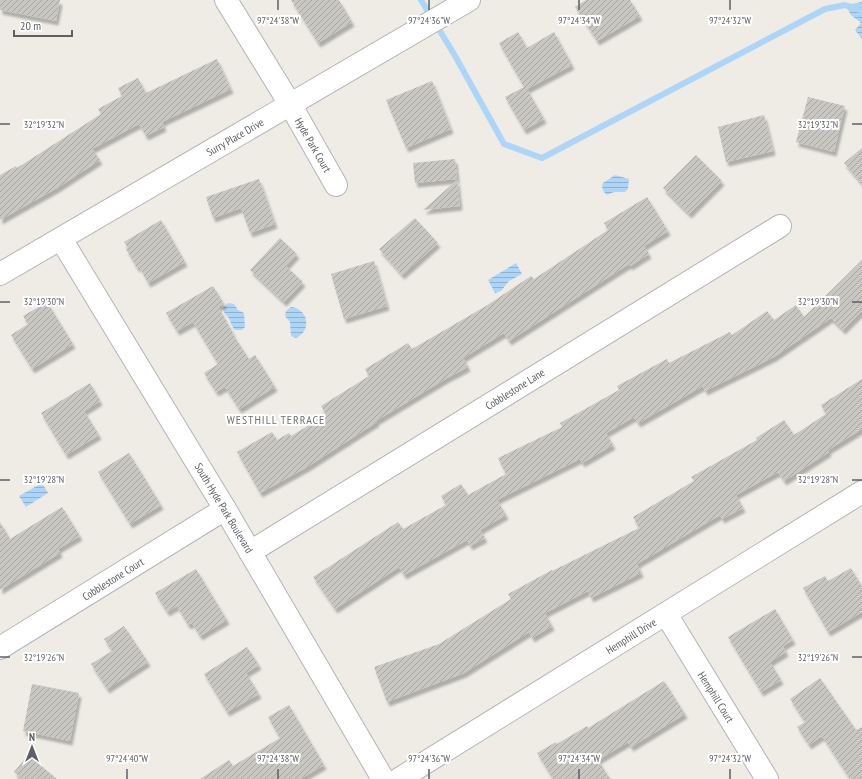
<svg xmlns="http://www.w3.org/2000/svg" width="862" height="779" viewBox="0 0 862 779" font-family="'PT Sans Narrow',sans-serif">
<defs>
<pattern id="water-rules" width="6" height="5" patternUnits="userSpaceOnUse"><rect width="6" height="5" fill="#add5f7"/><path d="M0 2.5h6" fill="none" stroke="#90b0cc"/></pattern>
<pattern id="building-hatch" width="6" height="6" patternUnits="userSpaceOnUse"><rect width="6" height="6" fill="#c9c7c2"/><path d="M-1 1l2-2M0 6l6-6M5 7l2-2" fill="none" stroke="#a6a5a1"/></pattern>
<filter id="shadow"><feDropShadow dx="2.5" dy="4.5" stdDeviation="1" flood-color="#0004"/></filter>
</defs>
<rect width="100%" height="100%" fill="#eeece5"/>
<!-- water -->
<g fill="url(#water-rules)">
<polygon points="862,2 862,39 855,30 861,23 851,15 845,5"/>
<path d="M 615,175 L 629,179 L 628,189 L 625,192 L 614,192 L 607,195 C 603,191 601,188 603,183 Z"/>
<polygon points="516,263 522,274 509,281 501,291 495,293 488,280"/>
<path d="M 228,303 L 234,304 L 238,310 L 244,313 L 245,327 L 242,330 L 235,330 C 231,326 231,321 228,317 C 225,314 224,313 223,308 Z"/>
<path d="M 291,307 C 309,309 312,331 296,338 L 291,336 L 290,322 L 285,316 L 286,311 Z"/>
<polygon points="42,483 48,493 26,507 19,496"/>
</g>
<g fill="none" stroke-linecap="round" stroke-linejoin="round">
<!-- stream -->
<polyline stroke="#add5f7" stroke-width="6" points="421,0 454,54 504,144 542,158 825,9 845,5 862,11"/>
</g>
<!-- building -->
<g fill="url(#building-hatch)" filter="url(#shadow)">
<polygon points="0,0 60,0 56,21 0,10"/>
<polygon points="291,0 339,0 352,22 318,43"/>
<polygon points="586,0 630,0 640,16 597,41 575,7"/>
<polygon points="518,32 527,48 554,32 572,65 527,89 544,119 524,130 505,97 524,87 499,43"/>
<polygon points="217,59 231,89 162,122 164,127 146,136 139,124 92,149 100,160 57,188 0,220 0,175 16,166 17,168 101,114 98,109 122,96 118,88 138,78 146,93"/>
<polygon points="432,81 451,129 406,148 386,100"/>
<polygon points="808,97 845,106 834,152 796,142"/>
<polygon points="764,115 773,151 726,162 718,127"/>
<polygon points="862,148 862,184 844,163"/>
<polygon points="696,155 722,181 689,214 663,188"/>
<polygon points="455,159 457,179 415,183 413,163"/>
<polygon points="259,179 275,224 250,233 241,208 213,218 206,197"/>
<polygon points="457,180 460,206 423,210"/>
<polygon points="647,197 668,231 644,246 649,254 630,266 629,264 509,341 504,333 463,358 468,367 447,378 376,421 377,422 307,467 260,493 237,452 272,432 277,440 289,433 291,436 326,415 321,406 369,376 365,369 408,343 412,349 486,306 531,276 534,279 608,230 604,223"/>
<polygon points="415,218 438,243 402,275 379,249"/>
<polygon points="161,220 185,262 148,283 139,266 137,268 126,249 128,248 124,242"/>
<polygon points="280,238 297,254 286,266 303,282 284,302 250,270"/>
<polygon points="862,260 862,311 843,330 831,318 774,357 705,391 703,386 638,423 634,417 606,433 613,445 582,463 580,459 497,500 506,515 480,530 485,538 470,546 467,540 404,575 399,567 335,609 313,577 398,522 403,529 446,505 441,496 461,484 468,495 506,474 498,458 562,427 560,423 619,390 617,386 667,359 669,363 730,332 732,335 767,311 774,320 796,305 804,317"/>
<polygon points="374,261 387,306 344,319 331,274"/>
<polygon points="213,286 224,304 218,307 233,333 232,333 249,359 255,355 275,387 239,409 225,387 216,392 204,373 218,364 193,322 177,331 166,313"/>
<polygon points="47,302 73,344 32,369 11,335 28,324 23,316"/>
<polygon points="862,379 862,429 828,450 829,452 784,481 778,472 736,495 743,508 722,519 720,515 637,564 641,573 591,598 588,591 545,613 552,626 532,638 529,632 464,673 387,702 374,667 439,644 511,599 508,594 552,570 552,571 639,528 633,517 694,481 691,477 757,440 756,438 784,420 794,435 826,414 821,405"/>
<polygon points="90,383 100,401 84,411 99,435 66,455 41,413"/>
<polygon points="129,453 161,505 130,524 98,472"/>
<polygon points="62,507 80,536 58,549 60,553 0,590 0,522 10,539"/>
<polygon points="851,568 862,587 862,612 828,632 803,588 825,576 828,581"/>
<polygon points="196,569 227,620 200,636 192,623 188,625 177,606 167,612 155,593"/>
<polygon points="775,609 793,640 783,646 786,652 770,662 781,680 761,692 728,637"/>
<polygon points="124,626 148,662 107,689 91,664 112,651 104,639"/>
<polygon points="247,647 259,665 246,673 259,694 227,712 204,674"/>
<polygon points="820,678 856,730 862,727 862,779 850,779 822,736 809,745 797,727 805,722 790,699"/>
<polygon points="664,681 685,714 631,747 628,742 598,760 610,779 553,779 537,753 556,742 557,744 587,726 588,728"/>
<polygon points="32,684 79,693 70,741 23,731"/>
<polygon points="289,705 324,765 300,779 200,779 229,760 233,766 280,738 268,717"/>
<polygon points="28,755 57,779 22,779 14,772"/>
</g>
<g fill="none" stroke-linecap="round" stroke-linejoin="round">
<!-- minor casing -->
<g stroke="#b2b5b9" stroke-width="24">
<g id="minor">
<polyline points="226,0 290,104 336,185"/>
<polyline points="61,239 225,509 383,779"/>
<polyline points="0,274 469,0"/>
<polyline points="250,552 780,226"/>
<polyline points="666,614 767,779"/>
<polyline points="0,648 225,509"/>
<polyline points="399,779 862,492"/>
</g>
</g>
<!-- minor -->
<use href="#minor" stroke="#fff" stroke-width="22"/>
</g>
<!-- ticks -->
<path fill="none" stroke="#5d6064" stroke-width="1.5" d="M 278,0 L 278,10M 429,0 L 429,10M 579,0 L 579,10M 730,0 L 730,10M 0,124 L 10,124M 852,124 L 862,124M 0,302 L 10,302M 852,302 L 862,302M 0,480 L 10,480M 852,480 L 862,480M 0,657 L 10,657M 852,657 L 862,657M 127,769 L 127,779M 278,769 L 278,779M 429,769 L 429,779M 579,769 L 579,779M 730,769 L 730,779"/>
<g text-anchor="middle" stroke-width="4" stroke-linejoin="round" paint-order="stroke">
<!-- street labels -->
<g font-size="11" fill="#5d6064" stroke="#fff">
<text transform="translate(235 137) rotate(-30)" y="4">Surry Place Drive</text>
<text transform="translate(313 145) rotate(60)" y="4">Hyde Park Court</text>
<text transform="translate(515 389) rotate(-32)" y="4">Cobblestone Lane</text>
<text transform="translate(224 508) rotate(59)" y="4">South Hyde Park Boulevard</text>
<text transform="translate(113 579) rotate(-32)" y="4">Cobblestone Court</text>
<text transform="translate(631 636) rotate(-32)" y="4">Hemphill Drive</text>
<text transform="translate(716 697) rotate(58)" y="4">Hemphill Court</text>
</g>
<!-- neighbourhood labels -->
<g font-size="12" letter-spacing="1" fill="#6e7276" stroke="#fff">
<text x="276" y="424">WESTHILL TERRACE</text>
</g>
</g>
<g font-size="10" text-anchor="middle" fill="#5d6064" stroke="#fff" stroke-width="4" stroke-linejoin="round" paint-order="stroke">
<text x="278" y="24">97°24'38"W</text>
<text x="429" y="24">97°24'36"W</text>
<text x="579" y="24">97°24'34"W</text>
<text x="730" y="24">97°24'32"W</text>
<text x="44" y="128">32°19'32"N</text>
<text x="818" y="128">32°19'32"N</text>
<text x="44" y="305">32°19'30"N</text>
<text x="818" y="305">32°19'30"N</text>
<text x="44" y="483">32°19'28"N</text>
<text x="818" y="483">32°19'28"N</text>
<text x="44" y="661">32°19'26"N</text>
<text x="818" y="661">32°19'26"N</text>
<text x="127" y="762">97°24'40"W</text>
<text x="278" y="762">97°24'38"W</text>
<text x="429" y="762">97°24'36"W</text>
<text x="579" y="762">97°24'34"W</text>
<text x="730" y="762">97°24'32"W</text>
</g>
<!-- north arrow -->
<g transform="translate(32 747)" stroke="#ffffff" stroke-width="3" paint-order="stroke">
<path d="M0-3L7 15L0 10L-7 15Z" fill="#5d6064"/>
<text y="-6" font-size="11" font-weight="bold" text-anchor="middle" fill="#5d6064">N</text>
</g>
<!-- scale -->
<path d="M14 30v6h58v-6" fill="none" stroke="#5d6064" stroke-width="2"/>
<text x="20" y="30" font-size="12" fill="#5d6064" stroke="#ffffff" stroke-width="3" paint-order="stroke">20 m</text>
</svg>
